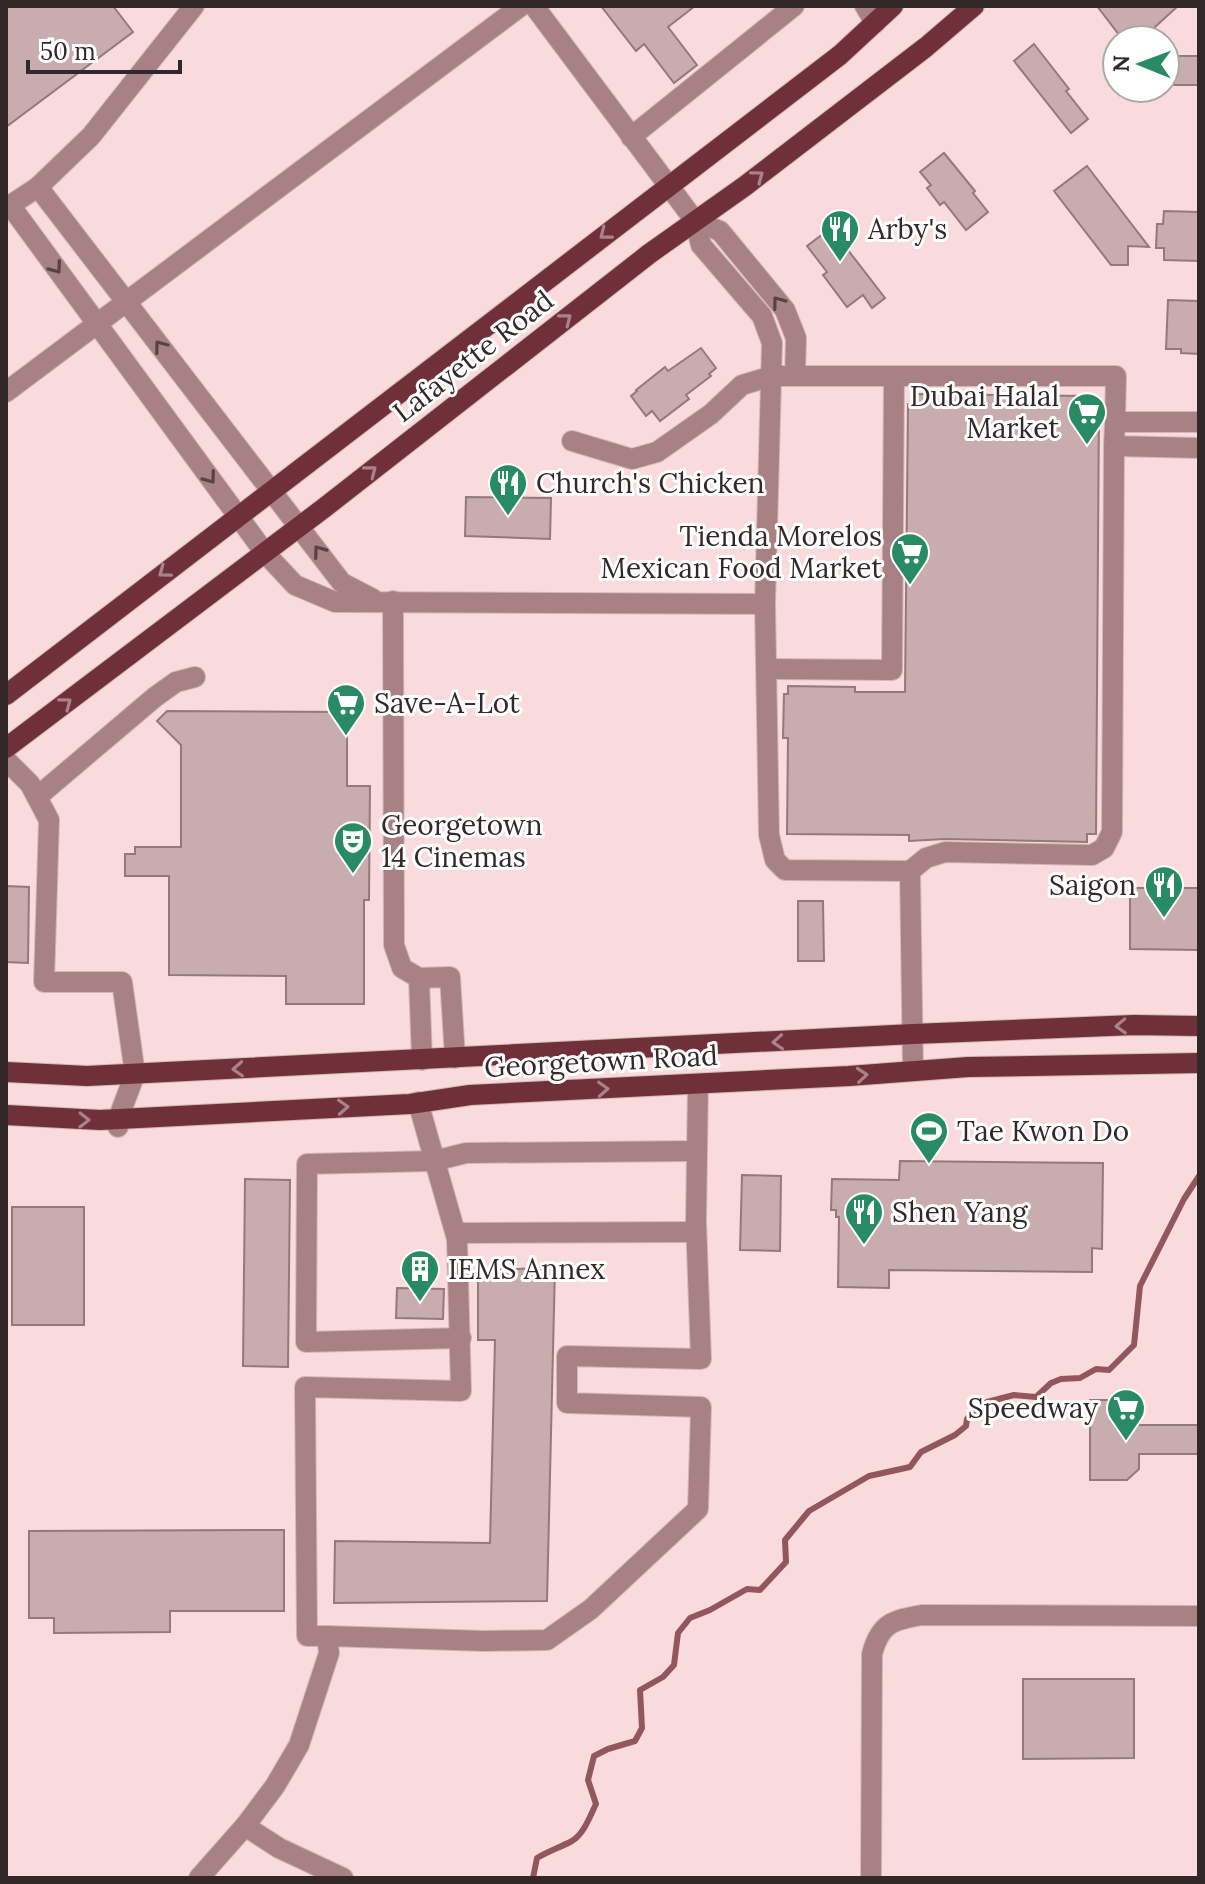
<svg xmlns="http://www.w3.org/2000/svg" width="1205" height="1884" viewBox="0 0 1205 1884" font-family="Lora,serif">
<rect width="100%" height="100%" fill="#f9dbdd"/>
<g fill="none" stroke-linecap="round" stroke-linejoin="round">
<!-- stream -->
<path stroke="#94565d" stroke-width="6" d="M 533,1878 L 537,1858 C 549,1851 561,1847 572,1841 C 584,1834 590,1816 596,1804 L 588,1780 L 594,1756 L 608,1749 L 635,1741 L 642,1728 L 640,1690 L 663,1677 L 674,1665 L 678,1633 L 690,1618 L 710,1610 L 747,1589 L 760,1590 L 786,1562 L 785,1540 L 809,1511 L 869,1476 L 910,1467 L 921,1452 L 955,1435 L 966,1426 L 967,1419 L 976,1409 L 987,1402 L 1014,1395 L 1036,1397 L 1051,1383 L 1061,1379 L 1080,1378 L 1096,1369 L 1109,1370 L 1134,1345 L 1140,1286 L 1184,1199 L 1199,1176"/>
</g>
<!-- building -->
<g fill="#c8acae" stroke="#94797b" stroke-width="2">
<polygon points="6,6 113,6 133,32 6,127"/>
<polygon points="601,6 695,6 668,27 697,65 674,83 644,44 636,51"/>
<polygon points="1097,6 1178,6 1145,36 1142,33 1133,40 1123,40"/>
<polygon points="1034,44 1069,89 1066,91 1088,119 1071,133 1014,61"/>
<rect x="1174" y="56" width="25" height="29"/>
<polygon points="944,153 975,191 973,193 988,212 966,230 944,202 940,205 927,188 931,185 920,172"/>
<polygon points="1087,166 1149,247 1128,246 1128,265 1111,265 1054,191"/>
<polygon points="1164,211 1199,212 1199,261 1164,260 1164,248 1156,248 1157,224 1163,224"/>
<polygon points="831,228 885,298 872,308 863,295 847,307 823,275 827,272 807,246"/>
<polygon points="1168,300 1199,301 1199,354 1181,353 1181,349 1166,349"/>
<polygon points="701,348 716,368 709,374 711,376 686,395 689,399 660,421 652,411 646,416 631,396 637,391 636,390 665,367 668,371"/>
<polygon points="917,394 1090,396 1089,406 1099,406 1096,834 1087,834 1087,842 945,839 909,841 909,835 787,834 788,738 783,738 784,694 788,694 788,686 855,687 855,692 905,692 908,404 917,404"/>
<polygon points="466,497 551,498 550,539 465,536"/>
<polygon points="167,711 347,712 347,786 370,786 369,900 364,900 364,1004 286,1004 286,976 169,975 169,876 125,876 125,854 135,854 135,847 181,847 181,745 157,721"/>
<polygon points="6,886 29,887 28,963 6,962"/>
<polygon points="1130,888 1199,888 1199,950 1130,949"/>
<polygon points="798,901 823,901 824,961 798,961"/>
<polygon points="900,1161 1103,1163 1102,1249 1092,1248 1092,1272 889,1270 889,1288 838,1287 839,1217 836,1217 836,1210 831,1210 832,1179 899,1180"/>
<polygon points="742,1175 781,1176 780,1251 740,1250"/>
<polygon points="245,1179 290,1180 288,1367 243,1366"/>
<rect x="12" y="1207" width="72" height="118"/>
<polygon points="555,1267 547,1601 334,1603 335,1541 490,1543 495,1340 478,1340 478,1271"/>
<polygon points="397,1288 444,1289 443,1319 396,1318"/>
<polygon points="1090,1400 1128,1400 1139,1412 1139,1425 1199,1425 1199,1454 1139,1454 1139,1469 1127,1480 1090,1480"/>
<polygon points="284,1530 284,1611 170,1611 170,1632 54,1633 54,1618 29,1618 29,1531"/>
<polygon points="1023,1679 1134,1679 1134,1758 1023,1759"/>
</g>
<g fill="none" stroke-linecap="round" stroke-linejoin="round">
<!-- minor casing -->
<g stroke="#d1b7b9" stroke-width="22">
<g id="minor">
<polyline points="865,6 875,23"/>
<polyline points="631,137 794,6"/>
<polyline points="38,187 342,583 373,599"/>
<polyline points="10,205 265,553 295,585 335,602 765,604 772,343 762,316 701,245 695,221 534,6"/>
<polyline points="6,208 38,187 91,136 194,6"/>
<polyline points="695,221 720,231 785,310 796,338 795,376"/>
<polyline points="6,392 521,6"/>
<polyline points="1199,422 1115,422 1114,446 1199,448"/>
<polyline points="572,441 632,459 657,452 711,414 742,385 772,376 1116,376 1115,422"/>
<polyline points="393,601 394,945 402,968 419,978"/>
<polyline points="765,604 769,835 775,860 785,870 910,871 913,1071"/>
<polyline points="767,669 892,670 894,376"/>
<polyline points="6,760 30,784 49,820 44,982 122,982 135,1074 118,1119 118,1127"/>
<polyline points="37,797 155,697 176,682 195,677"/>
<polyline points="910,871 926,858 945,852 1092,855 1104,848 1112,832 1114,446"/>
<polyline points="422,1060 419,978 450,977 455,1058"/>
<polyline points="456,1233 696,1232"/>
<polyline points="461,1338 306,1342 307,1164 434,1161 466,1153 697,1151"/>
<polyline points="327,1636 307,1636 305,1387 461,1391 457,1239 418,1102"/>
<polyline points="245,1826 279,1848 343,1878"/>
<polyline points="199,1878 245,1826 275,1786 299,1745 329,1653 327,1636 485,1641 547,1640 591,1609 698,1509 701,1407 567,1403 567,1356 701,1359 696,1221 698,1084"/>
<path d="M 871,1878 L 872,1654 C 880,1623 893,1620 922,1615 L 1199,1616"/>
</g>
</g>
<!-- major casing -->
<g stroke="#d1b7b9" stroke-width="22">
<g id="major">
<polyline points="6,695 840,55 893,6"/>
<polyline points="6,748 324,508 649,254 745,186 926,47 974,6"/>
<polyline points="6,1072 87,1076 913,1034 1134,1025 1199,1026"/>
<polyline points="6,1115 100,1120 410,1104 470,1095 849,1076 968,1067 1199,1063"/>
</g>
</g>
<!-- minor -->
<use href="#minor" stroke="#a88184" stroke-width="20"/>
<!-- major -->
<use href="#major" stroke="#6f3039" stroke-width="20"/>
</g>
<!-- one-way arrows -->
<defs><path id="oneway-chevron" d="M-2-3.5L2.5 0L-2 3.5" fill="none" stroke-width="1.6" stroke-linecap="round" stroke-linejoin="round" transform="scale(2)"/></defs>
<g stroke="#a98388">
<use href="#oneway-chevron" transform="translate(758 176) rotate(-37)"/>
<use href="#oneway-chevron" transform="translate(605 234) rotate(142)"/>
<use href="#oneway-chevron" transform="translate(566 319) rotate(-38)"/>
<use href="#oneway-chevron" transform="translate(371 471) rotate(-38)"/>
<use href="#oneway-chevron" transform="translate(164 572) rotate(143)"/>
<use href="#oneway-chevron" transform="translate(66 703) rotate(-37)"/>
<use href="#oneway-chevron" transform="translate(1121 1026) rotate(178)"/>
<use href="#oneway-chevron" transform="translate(778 1042) rotate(176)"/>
<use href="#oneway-chevron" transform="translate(238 1069) rotate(177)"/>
<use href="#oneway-chevron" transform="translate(862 1075) rotate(-5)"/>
<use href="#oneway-chevron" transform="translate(603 1089) rotate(-3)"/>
<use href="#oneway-chevron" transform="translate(343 1107) rotate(-3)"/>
<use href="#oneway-chevron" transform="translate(84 1120) rotate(1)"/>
</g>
<g stroke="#564344">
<use href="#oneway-chevron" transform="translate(56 268) rotate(54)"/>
<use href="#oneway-chevron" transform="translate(778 302) rotate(-127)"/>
<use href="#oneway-chevron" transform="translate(160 346) rotate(-127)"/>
<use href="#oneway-chevron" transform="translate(210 478) rotate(54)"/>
<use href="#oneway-chevron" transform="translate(319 551) rotate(-126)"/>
</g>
<!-- icons -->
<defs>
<g id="restaurant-pin" transform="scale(2)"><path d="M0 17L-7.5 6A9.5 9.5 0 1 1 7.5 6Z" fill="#288b65" stroke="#fff"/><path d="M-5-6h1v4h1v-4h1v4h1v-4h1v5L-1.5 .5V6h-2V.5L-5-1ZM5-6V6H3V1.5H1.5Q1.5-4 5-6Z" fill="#fff"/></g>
<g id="supermarket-pin" transform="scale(2)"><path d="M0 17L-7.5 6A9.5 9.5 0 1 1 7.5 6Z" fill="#288b65" stroke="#fff"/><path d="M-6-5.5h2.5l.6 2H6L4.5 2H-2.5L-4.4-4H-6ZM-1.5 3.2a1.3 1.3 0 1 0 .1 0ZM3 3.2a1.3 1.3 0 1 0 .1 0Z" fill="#fff"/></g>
<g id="theatre-pin" transform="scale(2)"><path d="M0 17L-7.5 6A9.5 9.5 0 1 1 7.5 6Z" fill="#288b65" stroke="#fff"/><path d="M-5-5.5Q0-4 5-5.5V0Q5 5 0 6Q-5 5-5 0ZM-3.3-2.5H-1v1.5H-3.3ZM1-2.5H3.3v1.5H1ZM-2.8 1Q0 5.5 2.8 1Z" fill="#fff"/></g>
<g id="stadium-pin" transform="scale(2)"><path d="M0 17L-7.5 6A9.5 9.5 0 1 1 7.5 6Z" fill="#288b65" stroke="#fff"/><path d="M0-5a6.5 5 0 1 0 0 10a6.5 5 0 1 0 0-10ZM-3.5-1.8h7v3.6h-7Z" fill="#fff"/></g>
<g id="building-pin" transform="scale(2)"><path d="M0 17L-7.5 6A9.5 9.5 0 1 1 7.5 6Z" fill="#288b65" stroke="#fff"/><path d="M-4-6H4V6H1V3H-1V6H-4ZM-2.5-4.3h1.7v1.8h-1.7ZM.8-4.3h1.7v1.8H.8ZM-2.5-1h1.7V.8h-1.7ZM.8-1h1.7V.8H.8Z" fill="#fff"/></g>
</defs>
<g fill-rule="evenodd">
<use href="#restaurant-pin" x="840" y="229"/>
<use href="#supermarket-pin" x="1087" y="412"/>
<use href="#restaurant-pin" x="508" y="483"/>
<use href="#supermarket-pin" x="910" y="552"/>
<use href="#supermarket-pin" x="346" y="703"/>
<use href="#theatre-pin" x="353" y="841"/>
<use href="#restaurant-pin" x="1164" y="885"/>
<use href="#stadium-pin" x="929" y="1131"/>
<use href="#restaurant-pin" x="864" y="1212"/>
<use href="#building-pin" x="420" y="1269"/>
<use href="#supermarket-pin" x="1126" y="1408"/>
</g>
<g text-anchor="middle" stroke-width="6" stroke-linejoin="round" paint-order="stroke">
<!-- poi labels -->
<g font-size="28" fill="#332829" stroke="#fff" text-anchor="start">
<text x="868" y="239">Arby's</text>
<text x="1059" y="406" text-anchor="end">Dubai Halal<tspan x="1059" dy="32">Market</tspan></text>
<text x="536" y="493">Church's Chicken</text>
<text x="882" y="546" text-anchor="end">Tienda Morelos<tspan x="882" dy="32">Mexican Food Market</tspan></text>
<text x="374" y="713">Save-A-Lot</text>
<text x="381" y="835">Georgetown<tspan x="381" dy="32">14 Cinemas</tspan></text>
<text x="1136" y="895" text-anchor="end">Saigon</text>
<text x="957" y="1141">Tae Kwon Do</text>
<text x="892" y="1222">Shen Yang</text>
<text x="448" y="1279">IEMS Annex</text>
<text x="1098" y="1418" text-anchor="end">Speedway</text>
</g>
<!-- street labels -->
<g font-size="28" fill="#332829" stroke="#fff">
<text transform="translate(473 356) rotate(-38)" y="10">Lafayette Road</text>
<text transform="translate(601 1061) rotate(-3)" y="10">Georgetown Road</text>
</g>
</g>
<!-- border -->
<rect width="1205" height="1884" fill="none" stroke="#332829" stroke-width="16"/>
<!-- north arrow -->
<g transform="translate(1141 64) rotate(271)"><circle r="38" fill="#ffffff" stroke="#ada9a9" stroke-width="2"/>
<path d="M0-6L14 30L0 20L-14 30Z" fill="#288b65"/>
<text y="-12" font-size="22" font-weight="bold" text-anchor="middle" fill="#332829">N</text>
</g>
<!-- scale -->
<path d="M28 60v12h152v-12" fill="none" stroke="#332829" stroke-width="4"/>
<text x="40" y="60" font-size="24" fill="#332829" stroke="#ffffff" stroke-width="6" paint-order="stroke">50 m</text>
</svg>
